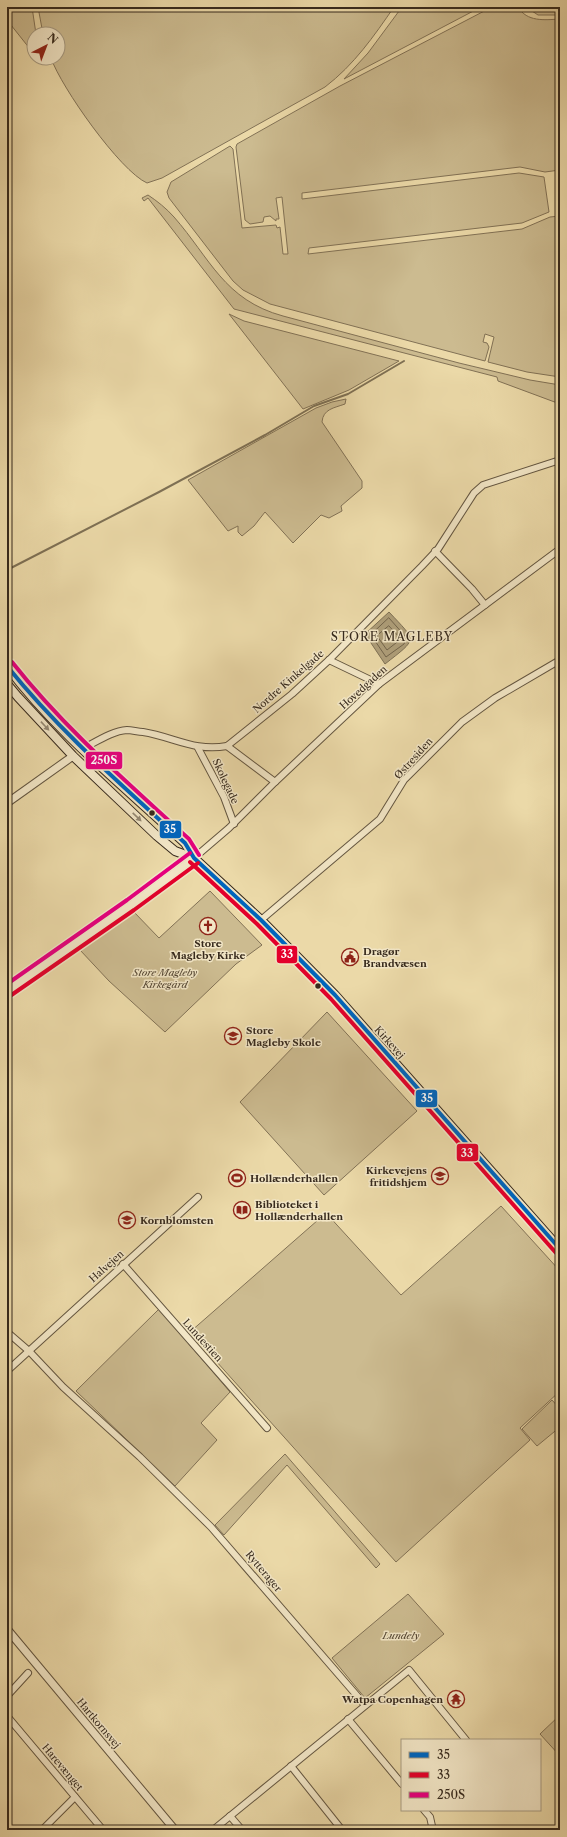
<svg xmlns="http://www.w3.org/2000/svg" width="567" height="1837" viewBox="0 0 567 1837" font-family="'Libre Caslon Text',serif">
<rect width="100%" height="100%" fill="#ebd9a8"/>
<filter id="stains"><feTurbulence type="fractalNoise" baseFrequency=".005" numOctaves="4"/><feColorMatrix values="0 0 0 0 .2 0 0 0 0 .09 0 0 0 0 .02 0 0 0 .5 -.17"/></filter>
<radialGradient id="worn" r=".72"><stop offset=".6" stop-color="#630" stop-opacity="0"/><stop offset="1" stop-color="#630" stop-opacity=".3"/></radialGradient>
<!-- green -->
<g fill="#ccbb90" stroke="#827256">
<polygon points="7,7 32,7 36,34 34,34 34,54 7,20"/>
<path d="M 38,7 L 394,7 C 374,36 354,65 325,87 L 162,178 L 147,183 C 120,171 61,87 51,58 L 58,58 L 58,34 L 43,34 Z"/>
<polygon points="402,7 481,7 344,79 368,53"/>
<path d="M 492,7 L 518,7 C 527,22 544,20 560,19 L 560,170 L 545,172 L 520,167 L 302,193 L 302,199 L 519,173 L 544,177 L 549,212 L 522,223 L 309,248 L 308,254 L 522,229 L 550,217 L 560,216 L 560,377 L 527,372 L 488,362 L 494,337 L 485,334 L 483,342 L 487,343 L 489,347 L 485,361 L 270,304 L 243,290 L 233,281 L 169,198 L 167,192 L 171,182 L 230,146 L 233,149 L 242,228 L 276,225 L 277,228 L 280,227 L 283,254 L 288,254 L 282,197 L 276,198 L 279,219 L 276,219 L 276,221 L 270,216 L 264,217 L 263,222 L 250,224 L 245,220 L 236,147 L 237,144 L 340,86 Z"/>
<polygon points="526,7 560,7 560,15 538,15"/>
<path d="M 148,195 C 157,201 166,208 174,217 C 210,258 224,300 283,316 L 459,363 L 530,380 L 560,385 L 560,404 L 498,381 L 497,377 L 234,309 L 148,198 L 144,201 L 142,198 Z"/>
<polygon points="229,314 244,321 399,361 349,390 303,409"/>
<path d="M 346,399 L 345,404 C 334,408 323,409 322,422 L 362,481 L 362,488 L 341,506 L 342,511 L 329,518 L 321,515 L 293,543 L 265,512 L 254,526 L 242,536 L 238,532 L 238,526 L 228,531 L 188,480 L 316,408 L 332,402 Z"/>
<polygon points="210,891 262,945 236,964 165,1032 109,981 80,950 133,911 159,938"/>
<polygon points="327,1012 417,1111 324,1195 240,1102"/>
<polygon points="501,1206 560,1271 560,1391 520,1428 530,1440 396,1562 190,1332 326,1213 401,1295"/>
<polygon points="159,1309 230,1392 201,1423 217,1440 175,1486 76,1391"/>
<polygon points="552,1400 560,1409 560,1427 537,1446 522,1429"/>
<polygon points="285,1454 380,1564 376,1568 287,1465 224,1535 215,1525"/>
<polygon points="408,1594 444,1634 365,1698 332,1658"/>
<polygon points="560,1715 560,1756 540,1734"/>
</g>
<!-- water -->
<path fill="#ae9e79" stroke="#7e7054" d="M 389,612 C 417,642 418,638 385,664 L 365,634 Z"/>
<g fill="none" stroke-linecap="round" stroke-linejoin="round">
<!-- shore -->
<g stroke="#72644b" stroke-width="1">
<polygon points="389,618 405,636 406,639 404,644 386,657 371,635"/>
<polygon points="389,626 401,639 387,650 377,636"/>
</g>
<!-- stream -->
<polyline stroke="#7e7054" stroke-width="2" points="7,570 159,492 265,435 314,406 348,394 404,361"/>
<!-- minor casing -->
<g stroke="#645640" stroke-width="8">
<g id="minor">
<polyline points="435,551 472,589 485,605"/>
<polyline points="329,660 379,684"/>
<polyline points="227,746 275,782"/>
<polyline points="198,748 224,797 234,824"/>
<path d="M 82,749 C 96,742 112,731 127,730 C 132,730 138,732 143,732 C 174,737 195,752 227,746 L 292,694 L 329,660 L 422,566 L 438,549 L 474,493 L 483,485 L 560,460"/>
<polyline points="194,858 229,828 275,782 379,684 560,549"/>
<polyline points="261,920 380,819 404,780 462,722 495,698 560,660"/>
<polyline points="123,1264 267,1428"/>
<polyline points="7,1332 29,1351 63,1387 140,1457 211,1527 365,1705"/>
<polyline points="7,1371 198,1197"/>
<polyline points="7,1696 28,1673"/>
<polyline points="7,1716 103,1830"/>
<polyline points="348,1719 402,1784"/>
<polyline points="291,1766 342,1830"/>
<polyline points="424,1810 430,1817 432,1826"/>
<polyline points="230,1816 242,1830"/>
<polyline points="42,1830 75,1797"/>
<polyline points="213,1830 409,1670 466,1740"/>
</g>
</g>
<!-- tertiary casing -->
<g stroke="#645640" stroke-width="9">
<g id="tertiary">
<polyline points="7,803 73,756"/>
<polyline points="7,991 131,905 194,858"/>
<polyline points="7,1629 175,1830"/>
</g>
</g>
<!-- secondary casing -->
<g stroke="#372a1d" stroke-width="10">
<g id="secondary">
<path d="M 7,666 C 57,733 124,786 185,843 L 194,858 L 261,920 L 335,995 L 560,1249"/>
<polyline points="7,684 18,697 73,756 157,836 175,851 194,858"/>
</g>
</g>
<!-- minor -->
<use href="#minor" stroke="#f2e6c6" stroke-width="6"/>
<!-- tertiary -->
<use href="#tertiary" stroke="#f2e6c6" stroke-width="7"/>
<!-- secondary -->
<use href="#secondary" stroke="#f2e6c6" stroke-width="8"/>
<!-- bus-1 casing -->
<g stroke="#f2e6c6" stroke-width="7">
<path id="bus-1" d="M 7,666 C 60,732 123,786 185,843 L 194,858 L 261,920 L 335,995 L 560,1249"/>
</g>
<!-- bus-2 casing -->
<g stroke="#f2e6c6" stroke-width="7">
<g id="bus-2">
<polyline points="190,862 257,924 331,999 556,1253"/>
<polyline points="10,996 134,910 198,863"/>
</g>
</g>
<!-- bus-3 casing -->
<g stroke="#f2e6c6" stroke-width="7">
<g id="bus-3">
<path d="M 12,662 C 64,728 127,782 189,839 L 199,855"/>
<polyline points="7,984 127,900 190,853"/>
</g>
</g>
<!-- bus-1 -->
<use href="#bus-1" stroke="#0065bd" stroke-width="4"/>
<!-- bus-2 -->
<use href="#bus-2" stroke="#e4002b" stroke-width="4"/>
<!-- bus-3 -->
<use href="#bus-3" stroke="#e5007d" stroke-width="4"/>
</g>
<!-- one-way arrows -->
<defs><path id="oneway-solid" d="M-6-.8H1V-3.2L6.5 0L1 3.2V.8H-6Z"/></defs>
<g fill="#948872">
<use href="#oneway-solid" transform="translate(45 726) rotate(47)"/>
<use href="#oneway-solid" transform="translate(137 817) rotate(44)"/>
</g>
<!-- icons -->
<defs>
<g id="church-ring" transform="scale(0.9)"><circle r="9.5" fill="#f2e6c6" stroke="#8f2418" stroke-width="1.5"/><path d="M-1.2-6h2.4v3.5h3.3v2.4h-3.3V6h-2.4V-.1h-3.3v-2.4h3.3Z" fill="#8f2418"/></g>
<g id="civic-ring" transform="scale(0.9)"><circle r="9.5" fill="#f2e6c6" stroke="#8f2418" stroke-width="1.5"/><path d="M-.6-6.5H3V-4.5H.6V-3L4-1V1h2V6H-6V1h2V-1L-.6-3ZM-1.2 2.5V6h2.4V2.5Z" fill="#8f2418"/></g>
<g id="school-ring" transform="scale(0.9)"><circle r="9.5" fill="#f2e6c6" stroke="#8f2418" stroke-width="1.5"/><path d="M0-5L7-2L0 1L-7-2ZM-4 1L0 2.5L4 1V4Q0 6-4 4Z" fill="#8f2418"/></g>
<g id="stadium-ring" transform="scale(0.9)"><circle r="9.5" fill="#f2e6c6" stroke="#8f2418" stroke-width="1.5"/><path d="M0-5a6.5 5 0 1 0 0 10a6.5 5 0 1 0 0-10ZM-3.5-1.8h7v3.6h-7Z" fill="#8f2418"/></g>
<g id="library-ring" transform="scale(0.9)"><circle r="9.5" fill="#f2e6c6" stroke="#8f2418" stroke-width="1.5"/><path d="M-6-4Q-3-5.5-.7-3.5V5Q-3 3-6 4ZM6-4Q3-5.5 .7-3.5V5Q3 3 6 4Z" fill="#8f2418"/></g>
<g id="temple-ring" transform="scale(0.9)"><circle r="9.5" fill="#f2e6c6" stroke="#8f2418" stroke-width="1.5"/><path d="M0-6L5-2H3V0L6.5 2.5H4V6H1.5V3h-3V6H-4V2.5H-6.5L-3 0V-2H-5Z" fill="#8f2418"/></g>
</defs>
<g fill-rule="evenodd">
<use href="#church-ring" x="208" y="926"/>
<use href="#civic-ring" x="350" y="957"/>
<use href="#school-ring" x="233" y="1036"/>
<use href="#school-ring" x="440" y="1176"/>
<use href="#stadium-ring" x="237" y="1178"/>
<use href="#library-ring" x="242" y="1210"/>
<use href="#school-ring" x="127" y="1220"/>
<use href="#temple-ring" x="456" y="1699"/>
</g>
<!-- markers -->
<g fill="#372a1d" stroke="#f2e6c6" stroke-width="1.5">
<circle cx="152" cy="813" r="3.5"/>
<circle cx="318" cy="986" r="3.5"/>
</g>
<g text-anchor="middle" stroke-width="3" stroke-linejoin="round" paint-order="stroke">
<!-- street labels -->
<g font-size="10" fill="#372a1d" stroke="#f2e6c6">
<text transform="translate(288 681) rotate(-41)" y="4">Nordre Kinkelgade</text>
<text transform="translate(363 687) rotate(-42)" y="4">Hovedgaden</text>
<text transform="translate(413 758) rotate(-48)" y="4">Østresiden</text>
<text transform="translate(226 781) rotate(65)" y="4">Skolegade</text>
<text transform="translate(390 1042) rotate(48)" y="4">Kirkevej</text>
<text transform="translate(106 1266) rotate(-42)" y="4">Halvejen</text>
<text transform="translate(203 1340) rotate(48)" y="4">Lundestien</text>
<text transform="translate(264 1571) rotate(50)" y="4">Rytterager</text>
<text transform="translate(99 1723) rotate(50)" y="4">Hartkornsvej</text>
<text transform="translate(63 1767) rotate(50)" y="4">Harevænget</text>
</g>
<!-- poi labels -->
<g font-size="10" font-weight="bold" fill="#372a1d" stroke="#f2e6c6" text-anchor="start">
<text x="208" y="947" text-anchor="middle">Store<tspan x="208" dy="12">Magleby Kirke</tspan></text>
<text x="363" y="955">Dragør<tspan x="363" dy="12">Brandvæsen</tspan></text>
<text x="246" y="1034">Store<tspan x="246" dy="12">Magleby Skole</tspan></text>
<text x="427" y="1174" text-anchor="end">Kirkevejens<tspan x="427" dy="12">fritidshjem</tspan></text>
<text x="250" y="1182">Hollænderhallen</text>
<text x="255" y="1208">Biblioteket i<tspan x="255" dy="12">Hollænderhallen</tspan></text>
<text x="140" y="1224">Kornblomsten</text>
<text x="443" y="1703" text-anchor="end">Watpa Copenhagen</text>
</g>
<!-- park labels -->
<g font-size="10" font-style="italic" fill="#554734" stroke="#f2e6c6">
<text x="165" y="976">Store Magleby<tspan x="165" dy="12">Kirkegård</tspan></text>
<text x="401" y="1639">Lundely</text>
</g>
<!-- quarter labels -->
<g font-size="12" letter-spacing="1" fill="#372a1d" stroke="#f2e6c6">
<text x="392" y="641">STORE MAGLEBY</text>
</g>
</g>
<g stroke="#f2e6c6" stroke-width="1.5">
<rect x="85" y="751" width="38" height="19" rx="4" fill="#e5007d"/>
<rect x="159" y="820" width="23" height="19" rx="4" fill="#0065bd"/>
<rect x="276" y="945" width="22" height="19" rx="4" fill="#e4002b"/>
<rect x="415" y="1089" width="23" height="19" rx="4" fill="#0065bd"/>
<rect x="456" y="1143" width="23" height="19" rx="4" fill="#e4002b"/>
</g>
<g font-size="11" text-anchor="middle" font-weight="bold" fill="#fff">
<text x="104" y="764">250S</text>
<text x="170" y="833">35</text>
<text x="287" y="958">33</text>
<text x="427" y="1102">35</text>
<text x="467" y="1157">33</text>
</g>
<!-- margin -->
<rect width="567" height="1837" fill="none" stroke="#ebd9a8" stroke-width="24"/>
<rect x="8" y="8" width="551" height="1821" fill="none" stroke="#372a1d" stroke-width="2"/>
<rect x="12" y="12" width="543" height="1813" fill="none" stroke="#372a1d"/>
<!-- legend -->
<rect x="401" y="1739" width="140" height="72" fill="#f2e6c6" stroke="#a79b82"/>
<rect x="409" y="1752" width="20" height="6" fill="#0065bd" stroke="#a79b82"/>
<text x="437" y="1759" font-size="12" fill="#372a1d">35</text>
<rect x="409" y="1772" width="20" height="6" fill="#e4002b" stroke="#a79b82"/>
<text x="437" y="1779" font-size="12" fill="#372a1d">33</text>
<rect x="409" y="1792" width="20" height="6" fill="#e5007d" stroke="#a79b82"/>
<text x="437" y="1799" font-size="12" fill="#372a1d">250S</text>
<!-- north arrow -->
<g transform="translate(46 46) rotate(42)"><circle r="19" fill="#f2e6c6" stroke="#a79b82"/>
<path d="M0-3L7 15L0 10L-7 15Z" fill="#8f2418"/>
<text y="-6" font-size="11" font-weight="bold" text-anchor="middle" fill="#372a1d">N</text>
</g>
<rect width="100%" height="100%" filter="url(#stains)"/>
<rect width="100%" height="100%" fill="url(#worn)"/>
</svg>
